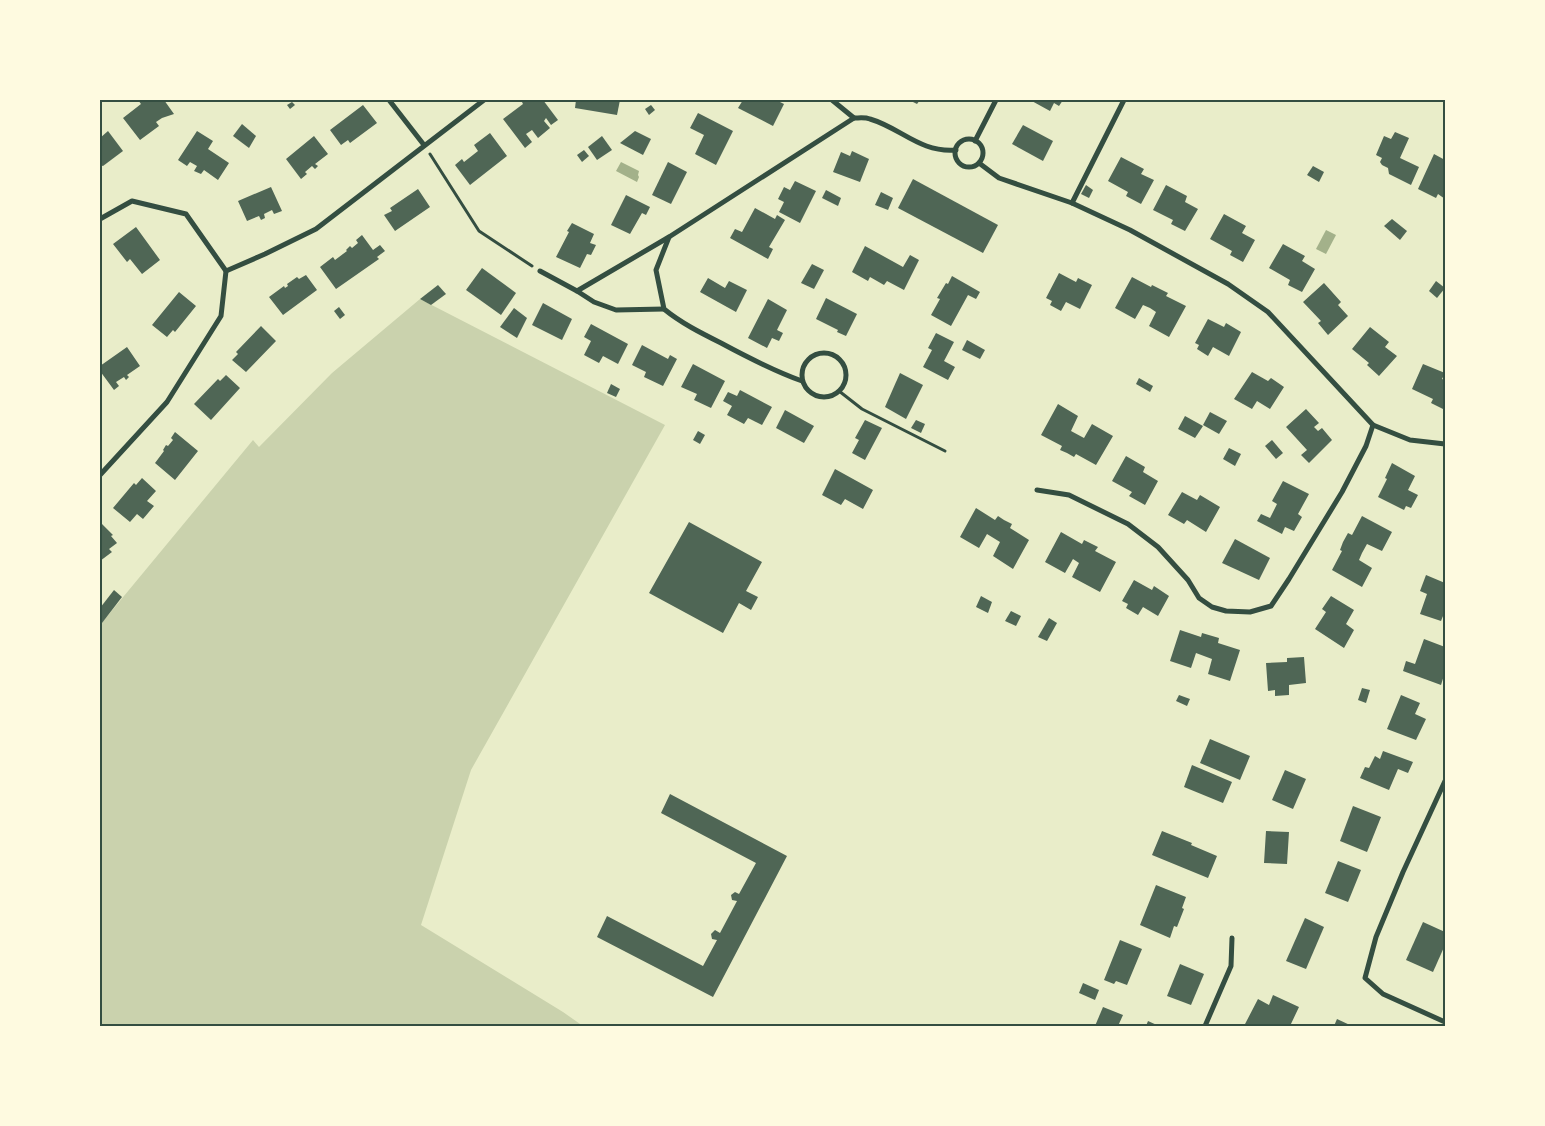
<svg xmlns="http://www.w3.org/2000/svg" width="1545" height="1126" viewBox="0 0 1545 1126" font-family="Overpass,sans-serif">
<rect width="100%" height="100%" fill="#e9edc9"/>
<!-- green -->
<polygon fill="#cad2ad" points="420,299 665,425 471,770 421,925 563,1012 583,1026 100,1026 100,625 253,440 259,447 332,373"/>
<!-- water -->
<g fill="#a3b18a">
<polygon points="621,162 639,171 638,175 639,177 637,182 616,171"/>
<polygon points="1326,230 1336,235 1326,254 1316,249"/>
</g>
<!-- building -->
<g fill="#4f6655">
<polygon points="138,100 164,100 174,114 162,118 156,122 159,126 140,140 123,118 141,104"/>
<polygon points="525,100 543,100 558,120 551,125 546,118 544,121 550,128 538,138 532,130 526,134 532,142 525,148 503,119 523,104 522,102"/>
<polygon points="576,100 620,100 617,115 575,108"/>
<polygon points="743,100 776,100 784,104 773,126 738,108"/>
<polygon points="909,100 920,100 917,104"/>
<polygon points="1030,100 1063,100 1059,106 1054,103 1050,111"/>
<polygon points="292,102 295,105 290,109 287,105"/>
<polygon points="363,105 377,123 350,143 348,140 341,145 330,130"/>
<polygon points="651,105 655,110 649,115 645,109"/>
<polygon points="698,113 733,131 716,165 695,154 704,135 690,128"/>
<polygon points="242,124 256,136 249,148 233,136"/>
<polygon points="1023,125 1053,141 1043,161 1012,144"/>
<polygon points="108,131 123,151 103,166 100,165 100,138"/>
<polygon points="197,131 213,141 208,149 229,163 218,180 204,170 201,174 194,171 197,166 190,162 187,166 178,160"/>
<polygon points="635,131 651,139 643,155 620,143"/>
<polygon points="1395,132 1409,138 1400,158 1419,167 1411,185 1389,174 1388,168 1382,165 1380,162 1382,158 1376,155 1384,136 1391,139"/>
<polygon points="490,133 507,156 470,185 455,165 462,159 464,162 478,151 474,145"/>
<polygon points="314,136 328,154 315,164 318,166 315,169 312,166 305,172 307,174 301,179 286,159"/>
<polygon points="602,136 612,150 597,160 588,147"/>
<polygon points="584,150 589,156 582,162 577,155"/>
<polygon points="852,151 869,159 860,182 833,172 841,152 850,156"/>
<polygon points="1434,154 1445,160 1445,199 1438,194 1436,198 1418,189"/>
<polygon points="1121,157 1144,169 1141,174 1154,180 1141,204 1126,196 1128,192 1108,181"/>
<polygon points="668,162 687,172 671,204 652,195"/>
<polygon points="1313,166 1324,172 1319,182 1307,175"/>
<polygon points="913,179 998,225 983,253 898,208"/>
<polygon points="795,181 816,191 800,223 779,212 784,202 778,199 784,187 790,190"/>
<polygon points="1086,185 1093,190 1089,198 1081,194"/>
<polygon points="1166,185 1187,196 1185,202 1198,209 1185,231 1171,224 1173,220 1153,210"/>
<polygon points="271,187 282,211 274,214 272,210 264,214 265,218 261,220 259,216 247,221 238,201"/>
<polygon points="418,189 430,207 395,231 384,215 392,211 390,208"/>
<polygon points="826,190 841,198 838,206 822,198"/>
<polygon points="881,192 893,198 888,210 875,205"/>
<polygon points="626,195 650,207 646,215 642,213 630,234 611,225"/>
<polygon points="755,208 775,219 777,215 785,220 769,247 773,249 768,259 730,238 735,229 742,232"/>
<polygon points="1224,214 1246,226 1242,233 1255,240 1243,262 1230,255 1232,251 1210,239"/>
<polygon points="1392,219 1407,231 1400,240 1384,226"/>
<polygon points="572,223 594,234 590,243 596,245 591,255 587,254 580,268 556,257 569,232 567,231"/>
<polygon points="136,227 160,260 142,274 130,259 127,262 113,244"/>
<polygon points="362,235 373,250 380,245 385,251 377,257 379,259 336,289 320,267 333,257 335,260 347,251 346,250 350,246 352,248 358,243 356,240"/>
<polygon points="1283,244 1305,256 1302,261 1315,269 1302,292 1288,285 1290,280 1269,268"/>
<polygon points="865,246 903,267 910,255 919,260 904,290 887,281 884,285 870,277 868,281 852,272"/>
<polygon points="812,264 824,270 814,289 801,283"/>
<polygon points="482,268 516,293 501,315 466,290"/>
<polygon points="1059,273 1076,282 1078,278 1092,285 1080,309 1066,302 1061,311 1050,305 1052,301 1046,298"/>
<polygon points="306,275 317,290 283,315 269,297 284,286 285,288 288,286 287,284 297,277 299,279"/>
<polygon points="952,276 980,292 976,299 968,295 951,326 931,315 940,299 937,298 946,283 948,284"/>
<polygon points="1132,277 1151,287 1152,285 1168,293 1166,296 1186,306 1169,337 1149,326 1156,312 1150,308 1143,305 1135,319 1115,308"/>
<polygon points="708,278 725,288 729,281 747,290 736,312 700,292"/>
<polygon points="1436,281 1445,288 1437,298 1429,291"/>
<polygon points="1324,283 1341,302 1338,305 1348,316 1328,335 1318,323 1321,321 1303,302"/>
<polygon points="438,285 446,294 431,305 420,299"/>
<polygon points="179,292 196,306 175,332 173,330 167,337 152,325"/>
<polygon points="826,298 857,314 846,336 837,332 838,330 816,319"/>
<polygon points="768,299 787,310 777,330 783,333 779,341 772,338 767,348 748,338"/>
<polygon points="543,303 572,319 562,340 532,325"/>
<polygon points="339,307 345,315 340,319 334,311"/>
<polygon points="514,308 527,318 517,338 500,327"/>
<polygon points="1208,319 1224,327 1226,323 1241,332 1229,356 1213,347 1208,356 1197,349 1199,345 1195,343"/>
<polygon points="591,324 628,344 618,364 603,356 599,363 584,355 591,341 584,337"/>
<polygon points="261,326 276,341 246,372 232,360 238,354 236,352"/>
<polygon points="1370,327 1389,342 1385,347 1397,356 1379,376 1367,365 1369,363 1352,349"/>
<polygon points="936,333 954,342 944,361 955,367 948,380 923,367 932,350 928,348"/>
<polygon points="967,340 985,350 980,359 962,350"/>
<polygon points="642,345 668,359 670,355 677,359 663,386 644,377 646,372 632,365"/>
<polygon points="127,347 140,366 127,375 129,377 126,380 124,377 116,382 119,386 114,390 100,371 100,366"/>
<polygon points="693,364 725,381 711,408 694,400 697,394 681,387"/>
<polygon points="1423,364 1445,373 1442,379 1445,380 1445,410 1431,403 1433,399 1412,389"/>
<polygon points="1252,372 1268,381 1271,378 1284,387 1270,409 1257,401 1252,409 1234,399"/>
<polygon points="900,373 923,385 906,419 885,407"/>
<polygon points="226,375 240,388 211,420 194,404 218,379 220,381"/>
<polygon points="1139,378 1153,386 1150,392 1136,384"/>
<polygon points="611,384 620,389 616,397 607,393"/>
<polygon points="740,390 772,407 762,425 748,418 744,424 727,415 732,406 723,401 728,392 737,396"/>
<polygon points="1058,404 1078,416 1071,431 1084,438 1092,424 1113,436 1096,465 1076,454 1074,457 1067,453 1060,450 1062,446 1041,435"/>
<polygon points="1306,409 1319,423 1314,427 1318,431 1322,428 1332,440 1309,463 1301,455 1307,450 1286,427"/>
<polygon points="785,410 814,426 804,443 776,428"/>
<polygon points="1210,412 1227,421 1219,434 1203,425"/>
<polygon points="1185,416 1203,426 1195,438 1178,429"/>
<polygon points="865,420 882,428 865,460 852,453 859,440 855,438"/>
<polygon points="916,420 925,424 921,433 911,428"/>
<polygon points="698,431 705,435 700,444 693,440"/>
<polygon points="175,432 198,451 175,480 155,463 164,451 163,450 166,445 168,446 173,440 171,438"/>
<polygon points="1272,440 1283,453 1276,459 1265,446"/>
<polygon points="1229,448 1241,454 1235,466 1223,459"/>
<polygon points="1126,456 1145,467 1143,472 1158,481 1145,505 1129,496 1132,492 1112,481"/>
<polygon points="1392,463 1415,476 1408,490 1418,495 1411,508 1406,506 1404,510 1378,497 1387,479 1385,478"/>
<polygon points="835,469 873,490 863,509 845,499 841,505 822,495"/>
<polygon points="142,478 156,491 147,501 154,506 143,519 137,514 130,522 113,508 134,483 136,485"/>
<polygon points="1283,481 1309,494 1298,514 1302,517 1294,531 1285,527 1282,534 1257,521 1261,514 1270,518 1277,504 1272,501"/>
<polygon points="1182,492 1197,500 1200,495 1220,507 1206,532 1187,520 1184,524 1168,515"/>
<polygon points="976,508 995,520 998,516 1004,520 1012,524 1010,528 1029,540 1013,569 993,556 1000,542 987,534 979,548 960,537"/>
<polygon points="1362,516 1392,532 1382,551 1367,544 1362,553 1359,560 1372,568 1362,587 1332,570 1342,551 1340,550 1343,542 1348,533 1352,535"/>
<polygon points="689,522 762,562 746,591 758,597 751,610 739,603 723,633 649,593"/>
<polygon points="102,524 113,535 111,536 117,543 109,549 112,552 100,561 100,526"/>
<polygon points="1061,532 1082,544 1084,540 1098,547 1095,551 1116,562 1100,592 1072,577 1079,563 1073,559 1065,573 1045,562"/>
<polygon points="1235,539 1270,558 1259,580 1222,563"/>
<polygon points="1426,575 1445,583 1445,611 1441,621 1420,614 1427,594 1420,591"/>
<polygon points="1134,580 1152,590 1154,586 1169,596 1158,616 1143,607 1138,615 1126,608 1128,604 1122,601"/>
<polygon points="114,590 122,597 102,623 100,621 100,608"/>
<polygon points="981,596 992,602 988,613 976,607"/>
<polygon points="1331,596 1354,610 1346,624 1354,630 1344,648 1315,629 1326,612 1322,609"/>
<polygon points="1011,611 1021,616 1016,626 1005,621"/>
<polygon points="1049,618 1057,623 1047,641 1038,637"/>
<polygon points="1180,630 1201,637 1202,633 1219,638 1218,643 1240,650 1230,681 1208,674 1212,659 1196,653 1191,668 1170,661"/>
<polygon points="1424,639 1445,647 1445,672 1441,685 1403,671 1406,661 1415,664"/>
<polygon points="1304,657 1306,683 1289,685 1289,695 1275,696 1275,690 1268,691 1266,663 1287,662 1287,658"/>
<polygon points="1362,688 1370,690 1366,703 1358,700"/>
<polygon points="1179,695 1190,699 1187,706 1176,701"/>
<polygon points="1401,695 1420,703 1415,714 1426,719 1416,740 1387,729"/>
<polygon points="1210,739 1250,756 1240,780 1200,763"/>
<polygon points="1383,751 1413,762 1408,773 1398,769 1389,790 1360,778 1365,767 1369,768 1375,756 1380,759"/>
<polygon points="1192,765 1232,782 1223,803 1184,787"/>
<polygon points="1285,770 1306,779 1293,809 1272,800"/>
<polygon points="670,794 787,856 713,997 597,937 607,916 703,966 717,940 712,939 711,934 715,930 720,933 737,901 732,900 731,895 735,892 739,894 756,863 661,813"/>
<polygon points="1353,806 1381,817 1367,852 1340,841"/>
<polygon points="1162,831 1192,843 1191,845 1217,856 1208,878 1152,855"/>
<polygon points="1266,831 1289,832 1287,864 1264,863"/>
<polygon points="1338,861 1361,870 1348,902 1325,893"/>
<polygon points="1156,885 1186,897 1182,908 1184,909 1177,927 1174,926 1170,938 1140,925"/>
<polygon points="1305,918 1324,927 1306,969 1286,961"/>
<polygon points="1423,922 1445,932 1445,945 1433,972 1406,960"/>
<polygon points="1120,940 1142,949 1127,985 1116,981 1114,984 1104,980"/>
<polygon points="1180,964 1204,974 1191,1005 1167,996"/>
<polygon points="1083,983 1099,990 1095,1000 1079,993"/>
<polygon points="1273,995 1299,1007 1290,1026 1244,1026 1258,999 1269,1005"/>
<polygon points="1103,1007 1123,1015 1118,1026 1095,1026"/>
<polygon points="1337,1019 1352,1026 1334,1026"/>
<polygon points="1148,1021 1159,1026 1146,1026"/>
</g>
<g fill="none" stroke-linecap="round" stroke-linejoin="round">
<!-- path -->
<g stroke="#344e41" stroke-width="3">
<polyline points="430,154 479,231 532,266"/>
<polyline points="839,391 862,409 945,451"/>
</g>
<!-- minor -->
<g stroke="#344e41" stroke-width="5">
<polyline points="389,100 424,145"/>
<polyline points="832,100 854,118"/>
<circle cx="969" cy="153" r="14"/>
<polyline points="975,141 996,100"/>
<polyline points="979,163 999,178 1072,203 1130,230 1228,284 1268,312 1373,425 1366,446 1342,492 1289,579 1271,606 1250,612 1226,611 1212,607 1199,598 1188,580 1158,547 1128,524 1069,495 1037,490"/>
<polyline points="1072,203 1124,100"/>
<polyline points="100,219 132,201 186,214 226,271"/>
<polyline points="540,271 577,291 594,302 616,310 664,309"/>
<polyline points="577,291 669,237"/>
<circle cx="824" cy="375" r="22"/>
<path d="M 802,381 C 774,371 747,357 721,343 C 701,333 681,323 664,309 L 656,270 L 669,237 L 854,118 C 859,118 865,117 870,119 C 901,128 920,153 956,150"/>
<polyline points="1373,425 1410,440 1445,444"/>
<polyline points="100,475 167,402 221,316 226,271 265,254 316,229 484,100"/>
<polyline points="1445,781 1403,872 1376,937 1365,978 1383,994 1445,1022"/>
<polyline points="1205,1026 1231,966 1232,938"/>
</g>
</g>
<!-- border -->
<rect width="1545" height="1126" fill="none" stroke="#fefae0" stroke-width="202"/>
<rect x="101" y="101" width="1343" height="924" fill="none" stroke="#344e41" stroke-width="2"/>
</svg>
